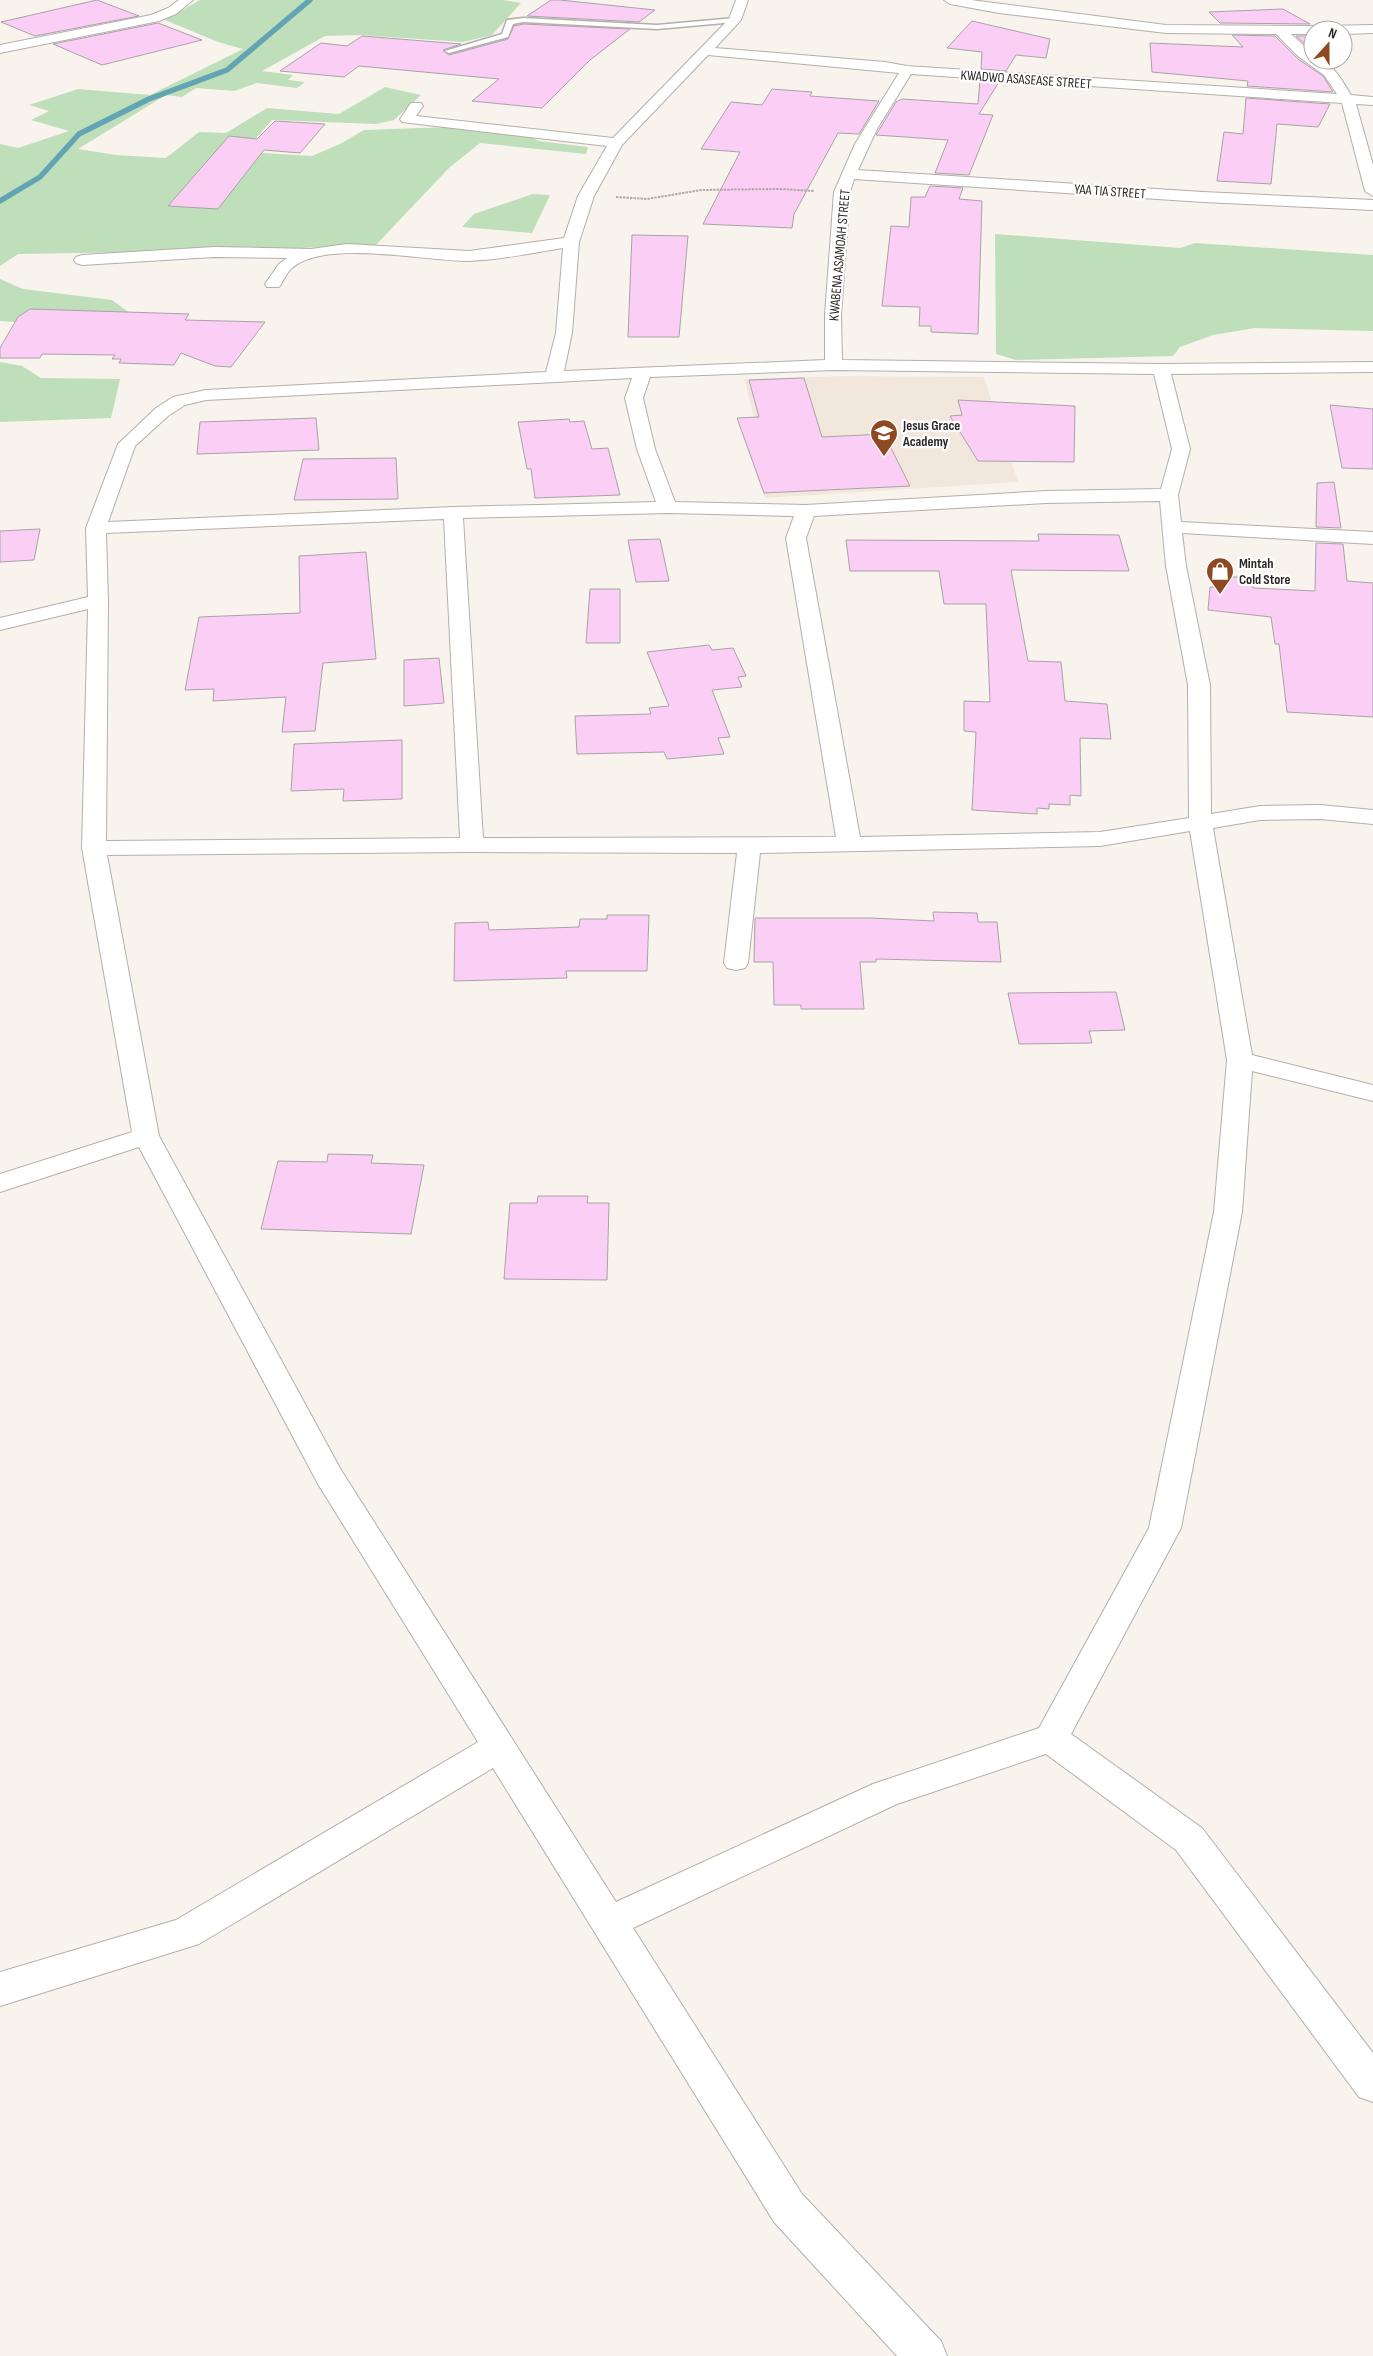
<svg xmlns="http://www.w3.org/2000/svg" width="1373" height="2356" viewBox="0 0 1373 2356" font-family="'Sofia Sans Condensed',sans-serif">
<rect width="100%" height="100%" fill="#f9f3ee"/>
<!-- built -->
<polygon fill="#f2e7dc" points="844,376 984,377 1018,482 765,498 757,478 759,436 744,379"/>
<!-- green -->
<g fill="#bfdeba">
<polygon points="200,0 503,0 521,3 492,35 463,42 360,35 325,36 262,71 293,75 288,80 305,82 297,88 257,83 234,91 196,88 182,97 166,95 78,149 116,155 166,158 199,132 226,133 267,108 339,114 385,87 421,95 394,120 376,124 272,120 244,152 312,156 340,144 364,130 450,127 523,134 539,141 588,147 586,154 480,143 449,168 374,247 339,246 264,250 18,254 0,266 0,144 18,148 69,131 31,120 49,111 29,105 78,89 150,95 243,49 218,42 165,20"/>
<polygon points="533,194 550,195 532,233 462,227 474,214"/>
<polygon points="995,234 1180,248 1195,243 1373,255 1373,331 1255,328 1213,335 1180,347 1173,356 1016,360 996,354"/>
<polygon points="0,279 23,289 112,300 131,314 58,325 0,321"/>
<polygon points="0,362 22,366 41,378 120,379 111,418 0,422"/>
</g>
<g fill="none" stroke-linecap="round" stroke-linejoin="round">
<!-- stream -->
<polyline stroke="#62a4b4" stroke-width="5.5" points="0,201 40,177 79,134 149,99 227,70 310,0"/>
</g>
<!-- building -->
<g fill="#fbcef5" stroke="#a8a3a7">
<polygon points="97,0 139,16 35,36 1,22"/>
<polygon points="551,0 560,0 655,10 639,22 527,16"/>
<polygon points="1283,9 1310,24 1220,23 1209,12"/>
<polygon points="972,21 1050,39 1046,58 1016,55 1006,71 981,69 982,52 947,48"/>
<polygon points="158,23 202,40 102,65 53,44"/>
<polygon points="523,24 630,29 590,60 542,108 472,101 499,79 359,66 344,77 280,71 321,43 347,46 362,36 461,44 443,50 449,55 508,39 514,26"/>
<polygon points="1232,35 1275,36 1298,59 1323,76 1333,92 1247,86 1248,81 1152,72 1150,43 1243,47"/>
<polygon points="1296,36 1313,36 1313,51"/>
<polygon points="980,80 999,82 979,114 993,115 969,175 935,173 948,140 876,135 896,102 902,99 978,104"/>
<polygon points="772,89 812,92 810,96 879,101 859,134 838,133 794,214 792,228 703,224 740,152 701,149 731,102 762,105"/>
<polygon points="1246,98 1330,104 1318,127 1277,124 1271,184 1217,181 1224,132 1243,134"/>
<polygon points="275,121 325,124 300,153 264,150 218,209 168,206 229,136 257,139"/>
<polygon points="930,186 963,188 959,199 982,201 978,334 931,332 931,326 919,326 920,307 882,306 891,226 909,227 911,197 925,197"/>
<polygon points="632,235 688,236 679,337 628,337"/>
<polygon points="30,309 189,314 185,320 265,322 231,367 215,366 181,353 174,365 119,363 121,359 112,359 115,355 42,354 40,358 0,358 0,348 18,317"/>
<polygon points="804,378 822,437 884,434 910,486 764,493 737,418 759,417 749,380"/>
<polygon points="958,400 1075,406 1074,462 978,461 950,416 962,415"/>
<polygon points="1330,405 1373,409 1373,469 1342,468"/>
<polygon points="316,418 319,450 197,454 200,422"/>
<polygon points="569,419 570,422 584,421 592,449 608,448 620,495 535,498 531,469 527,469 518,422"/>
<polygon points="396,458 398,499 294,500 303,459"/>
<polygon points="1334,482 1341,528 1316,527 1317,483"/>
<polygon points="40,529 34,560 0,562 0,531"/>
<polygon points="1038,534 1119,535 1129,571 1011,570 1028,661 1061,662 1065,701 1107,704 1111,739 1080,738 1081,796 1070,795 1070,805 1049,804 1049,809 1037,808 1037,814 972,810 976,732 964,731 964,701 990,702 986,604 944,604 939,571 850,571 846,540 1039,541"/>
<polygon points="660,539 669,581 636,582 628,540"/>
<polygon points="1316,543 1343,544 1347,581 1373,583 1373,717 1287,712 1279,644 1275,644 1271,617 1208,610 1210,587 1217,587 1217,576 1252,578 1253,588 1315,591"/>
<polygon points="366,552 376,659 323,663 315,731 282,732 286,697 213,701 214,689 185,690 199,617 300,613 299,556"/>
<polygon points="590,589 620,589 620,643 586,643"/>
<polygon points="709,645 712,650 733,648 746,676 738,677 742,687 712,690 730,737 718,738 724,754 667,759 664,752 577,754 575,716 651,714 649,708 669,706 647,652"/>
<polygon points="439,658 444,703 404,706 404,660"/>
<polygon points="402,740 402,799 343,801 344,789 291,791 294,744"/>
<polygon points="933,912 977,913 978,922 997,922 1001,962 876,959 876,962 860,962 864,1009 801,1009 801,1005 774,1005 773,962 754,962 755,918 871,918 934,921"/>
<polygon points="607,915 649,915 647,971 566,971 567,978 454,981 455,923 488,922 489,930 579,927 580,919 607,919"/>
<polygon points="1116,992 1125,1030 1089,1031 1092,1043 1019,1044 1008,993"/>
<polygon points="328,1154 373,1155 371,1163 424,1165 411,1234 261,1229 278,1161 327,1162"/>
<polygon points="538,1196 588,1196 587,1203 609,1203 607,1280 504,1279 510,1203 537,1203"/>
</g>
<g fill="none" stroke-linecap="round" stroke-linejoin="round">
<!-- service casing -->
<g stroke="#b4afaa" stroke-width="3">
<polygon id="service" points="523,18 657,25 735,18 739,20 735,22 657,29 523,22 513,24 508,37 449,53 445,51 502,34 507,20"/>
</g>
<!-- minor casing -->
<g stroke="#b4afaa" stroke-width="2">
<g id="minor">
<polygon points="179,0 193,0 176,14 159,21 0,53 0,45 151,15 168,8"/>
<path d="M 736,0 L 748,0 L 741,20 L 715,48 L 885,62 L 907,66 L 1337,94 L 1324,75 L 1299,57 L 1276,34 L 1166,33 L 999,13 L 950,4 L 944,0 L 971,0 L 1166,25 L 1313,26 L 1319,29 L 1325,26 L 1373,25 L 1373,33 L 1343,34 L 1343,30 L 1313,30 L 1313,34 L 1291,34 L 1313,54 L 1313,60 C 1333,60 1342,81 1351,95 L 1373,97 L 1373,105 L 1356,104 L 1373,165 L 1373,196 L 1365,191 L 1342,103 L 911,74 L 877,129 L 858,170 L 1203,192 L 1373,200 L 1373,210 L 1203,202 L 854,179 L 850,192 L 841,315 L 842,360 L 1161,364 L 1373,362 L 1373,372 L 1171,374 L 1190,449 L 1178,495 L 1181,522 L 1373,532 L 1373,544 L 1182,533 L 1186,566 L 1210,685 L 1211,814 L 1260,806 L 1320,805 L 1373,810 L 1373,824 L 1320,819 L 1260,820 L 1213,828 L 1252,1055 L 1373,1085 L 1373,1101 L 1252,1071 L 1242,1212 L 1181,1528 L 1071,1734 L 1202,1828 L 1373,2053 L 1373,2102 L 1359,2097 L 1176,1850 L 1046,1754 L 897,1804 L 633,1928 L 802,2194 L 941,2341 L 947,2356 L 897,2356 L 774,2222 L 493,1768 L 199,1944 L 0,2006 L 0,1972 L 176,1920 L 478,1742 L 318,1484 L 139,1147 L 0,1192 L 0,1174 L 132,1132 L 82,848 L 88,609 L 0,630 L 0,618 L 88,597 L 86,528 L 118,444 L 156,408 L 173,397 L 206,390 L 546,372 L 556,333 L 563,248 C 531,253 500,260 468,261 C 423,261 326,239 292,268 C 286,273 283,282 279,287 L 267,287 L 265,284 L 279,264 L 287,258 L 214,257 L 82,265 L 76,263 L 74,260 L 76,257 L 82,255 L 214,247 L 311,249 L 347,244 L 469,251 L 564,238 L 578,196 L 607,146 L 402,122 L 400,119 L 411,103 L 421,103 L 423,106 L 416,116 L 613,138 L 729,19 ZM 708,55 L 899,73 L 855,144 L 834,192 L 825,315 L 825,360 L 564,371 L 572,333 L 579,242 L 594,196 L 622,145 ZM 834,370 L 1154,374 L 1172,449 L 1161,489 L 1046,491 L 806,505 L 675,502 L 655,449 L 643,398 L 650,377 ZM 632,378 L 625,398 L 637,449 L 656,502 L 453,507 L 108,522 L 135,446 L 168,416 L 185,405 L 206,400 ZM 1160,501 L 1166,566 L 1188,685 L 1189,818 L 1100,832 L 860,837 L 806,538 L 814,516 L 1046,503 ZM 668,513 L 794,516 L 786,538 L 836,837 L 483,838 L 463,518 ZM 444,519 L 460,838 L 106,841 L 108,601 L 106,533 ZM 1190,831 L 1227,1060 L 1214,1212 L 1149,1528 L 1039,1728 L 873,1784 L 616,1902 L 341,1470 L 159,1136 L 107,855 L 472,852 L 737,853 L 724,963 L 727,968 L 736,970 L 745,968 L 748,963 L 760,853 L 1100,846 Z"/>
</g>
</g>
<!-- path -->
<polyline stroke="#b0aba7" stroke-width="2" stroke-dasharray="2.5 1" stroke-linecap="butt" points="616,197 647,199 701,190 780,189 814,191"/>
<!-- service -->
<use href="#service" fill="#fff" fill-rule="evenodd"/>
<!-- minor -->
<use href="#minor" fill="#fff" fill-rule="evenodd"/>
</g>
<!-- icons -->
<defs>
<g id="school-pin" transform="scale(1.4375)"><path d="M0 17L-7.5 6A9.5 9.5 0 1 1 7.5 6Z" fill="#8e4822" stroke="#fff"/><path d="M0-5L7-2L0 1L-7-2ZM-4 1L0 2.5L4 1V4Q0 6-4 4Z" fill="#fff"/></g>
<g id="shop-pin" transform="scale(1.4375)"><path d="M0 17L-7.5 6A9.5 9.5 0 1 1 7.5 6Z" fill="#8e4822" stroke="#fff"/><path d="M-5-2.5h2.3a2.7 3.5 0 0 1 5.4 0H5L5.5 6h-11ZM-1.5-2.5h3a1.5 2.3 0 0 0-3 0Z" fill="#fff"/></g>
</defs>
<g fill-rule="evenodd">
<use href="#school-pin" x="884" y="433"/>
<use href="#shop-pin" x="1220" y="571"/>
</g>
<g text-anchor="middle" stroke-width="4.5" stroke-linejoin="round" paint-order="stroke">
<!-- far-street labels -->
<g font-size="14" fill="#2a2826" stroke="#fff">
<text transform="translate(1026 79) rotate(4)" y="5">KWADWO ASASEASE STREET</text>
<text transform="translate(1110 191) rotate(4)" y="5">YAA TIA STREET</text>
<text transform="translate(839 255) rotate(-85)" y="5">KWABENA ASAMOAH STREET</text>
</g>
<!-- far-poi labels -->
<g font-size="14" font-weight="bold" fill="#2a2826" stroke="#fff" text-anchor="start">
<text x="903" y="430">Jesus Grace<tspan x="903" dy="16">Academy</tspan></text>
<text x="1239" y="568">Mintah<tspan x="1239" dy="16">Cold Store</tspan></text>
</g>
</g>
<!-- north arrow -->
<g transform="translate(1328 45) rotate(21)"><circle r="24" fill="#ffffff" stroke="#aaa9a8"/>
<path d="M0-4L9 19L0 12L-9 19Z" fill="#8e4822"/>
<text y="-8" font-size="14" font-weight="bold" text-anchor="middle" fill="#2a2826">N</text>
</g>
</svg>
